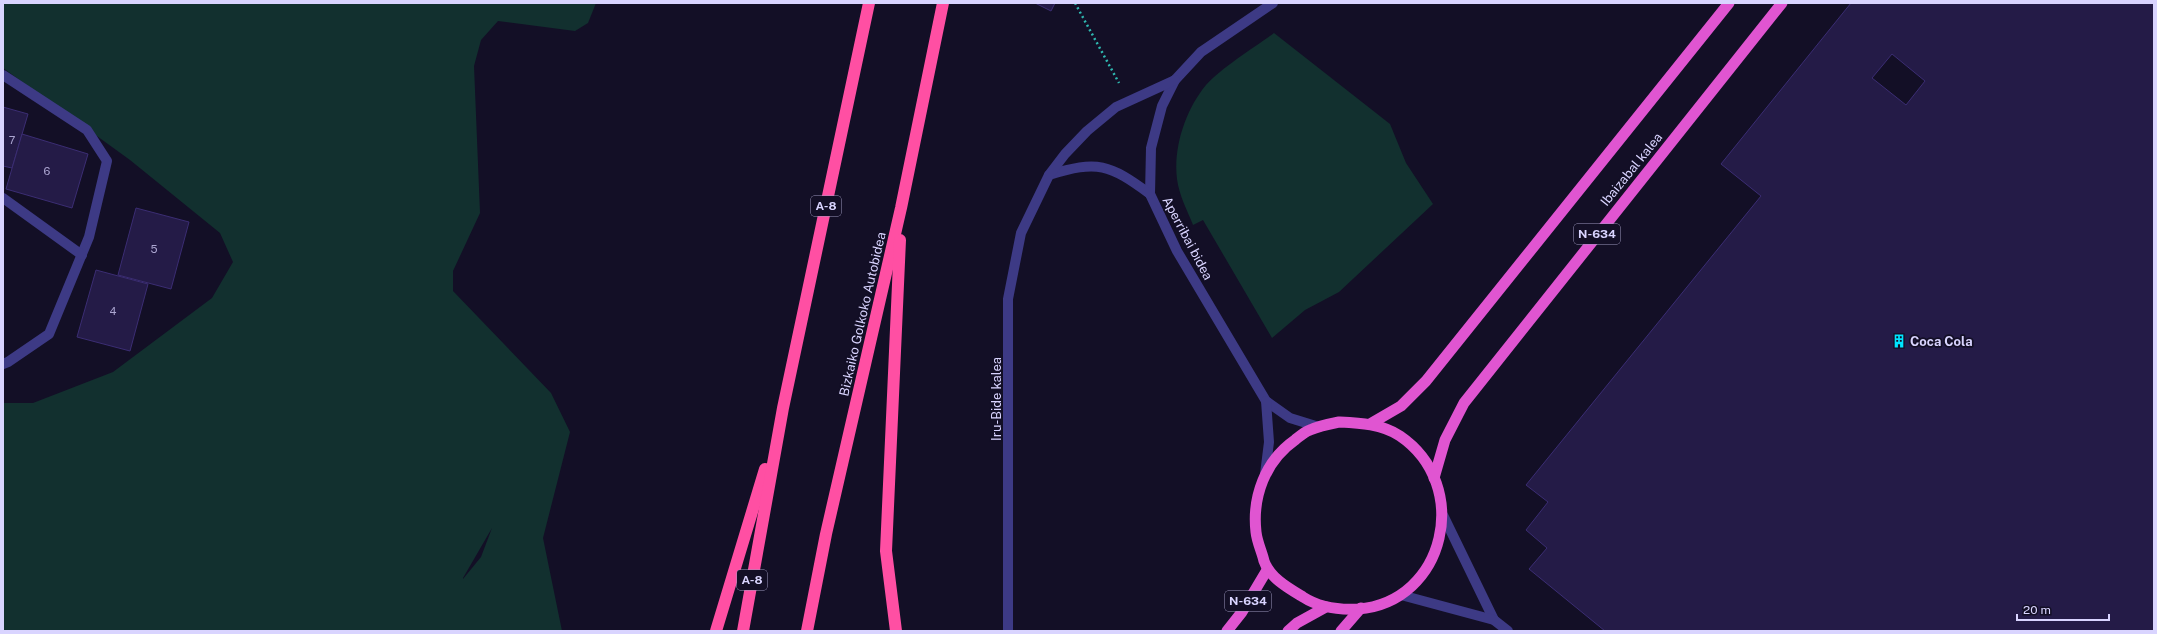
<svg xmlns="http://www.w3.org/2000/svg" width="2157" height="634" viewBox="0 0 2157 634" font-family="'Public Sans',sans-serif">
<rect width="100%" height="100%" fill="#130f26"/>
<!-- green -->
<g fill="#12302f" fill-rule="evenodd">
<path d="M 3,3 L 596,3 L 588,23 L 575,31 L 498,21 L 481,40 L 474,66 L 480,213 L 453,271 L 453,291 L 551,393 L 570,432 L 543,538 L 562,631 L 3,631 L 3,403 L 33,403 L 113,372 L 212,298 L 233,262 L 220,233 L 130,160 L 3,68 ZM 492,528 L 481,557 L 463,579 L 463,578 Z"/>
<path d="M 1274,33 L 1390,124 L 1406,163 L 1433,204 L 1339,292 L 1305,310 L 1272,338 L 1203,220 L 1193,225 C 1187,210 1179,195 1177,179 C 1173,147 1186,109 1206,85 C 1221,68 1255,47 1274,33 Z"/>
</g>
<!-- building -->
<g fill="#241b47" stroke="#3b2d73" fill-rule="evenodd">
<polygon points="1035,3 1055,3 1051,11"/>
<path d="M 1851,3 L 2154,3 L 2154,631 L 1605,631 L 1529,569 L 1547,548 L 1526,530 L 1548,502 L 1526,485 L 1761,196 L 1721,164 ZM 1892,54 L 1925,81 L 1906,105 L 1872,78 Z"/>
<polygon points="3,107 28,114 12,168 3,166"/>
<polygon points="22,134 88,154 72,208 6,189"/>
<polygon points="136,208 189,222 171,289 118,275"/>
<polygon points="96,270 148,284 130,351 77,337"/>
</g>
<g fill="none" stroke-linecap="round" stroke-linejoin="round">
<!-- path -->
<polyline stroke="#2fb8b0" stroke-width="2.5" stroke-dasharray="2 3" stroke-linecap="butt" points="1075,3 1119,83"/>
<!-- minor -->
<g stroke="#3d3a85" stroke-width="10">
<polyline points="1273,3 1201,52 1175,80 1162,106 1151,148 1150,194 1177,251 1266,401 1290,418 1319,427"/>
<polyline points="3,75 87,130 107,161 89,237 49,334 8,362 3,364"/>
<path d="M 1049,175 C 1098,160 1109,164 1150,194"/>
<polyline points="3,198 82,255"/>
<polyline points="1265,474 1269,442 1266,401"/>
<polyline points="1443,515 1494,620"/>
<polyline points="1401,595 1494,620 1508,631"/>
<polyline points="1008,631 1008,299 1021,233 1049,175 1065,154 1087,131 1116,107 1175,80"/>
</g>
<!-- trunk -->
<g stroke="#e055d1" stroke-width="11">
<path d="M 1339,422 C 1359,423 1382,424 1400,436 C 1472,485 1446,602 1358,609 C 1339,610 1320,608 1303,597 C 1288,588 1270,578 1264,561 C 1262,552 1257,542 1256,532 C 1252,497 1265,461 1295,440 C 1299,437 1304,432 1310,430 C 1319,426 1329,424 1339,422 Z"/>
<polyline points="1370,424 1401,406 1426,381 1729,3"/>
<polyline points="1434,478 1445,440 1464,403 1782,3"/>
<polyline points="1227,631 1242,612 1267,570"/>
<polyline points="1288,631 1297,623 1326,607"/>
<polyline points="1341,631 1361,608"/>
</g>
<!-- motorway -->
<g stroke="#ff4fa3" stroke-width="12">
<polyline points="716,631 765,469"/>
<polyline points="743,631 783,408 869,3"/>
<polyline points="807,631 826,534 901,208 943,3"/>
<polyline points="896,631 886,551 900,240"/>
</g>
</g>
<!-- icons -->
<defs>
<g id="building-bare" transform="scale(1.08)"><path d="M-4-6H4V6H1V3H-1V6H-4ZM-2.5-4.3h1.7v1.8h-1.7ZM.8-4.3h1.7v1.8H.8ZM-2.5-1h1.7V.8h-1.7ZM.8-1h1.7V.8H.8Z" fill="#00e5ff" stroke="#130f26" stroke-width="2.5" paint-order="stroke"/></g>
</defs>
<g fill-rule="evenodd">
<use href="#building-bare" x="1899" y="341"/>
</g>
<g text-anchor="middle" stroke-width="3.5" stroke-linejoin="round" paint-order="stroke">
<!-- number labels -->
<g font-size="11" fill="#aca6d1">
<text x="12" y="144">7</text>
<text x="47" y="175">6</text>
<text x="154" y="253">5</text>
<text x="113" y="315">4</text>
</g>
<!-- shield labels -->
<g fill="#130f26" stroke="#9e99be" stroke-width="1">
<rect x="811" y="196" width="30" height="20" rx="3"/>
<rect x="1574" y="224" width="46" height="20" rx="3"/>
<rect x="737" y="570" width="30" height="20" rx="3"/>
<rect x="1225" y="591" width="46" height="20" rx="3"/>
</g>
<g font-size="12" font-weight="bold" fill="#d9d4ff">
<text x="826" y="210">A-8</text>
<text x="1597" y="238">N-634</text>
<text x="752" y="584">A-8</text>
<text x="1248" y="605">N-634</text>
</g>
<!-- street labels -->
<g font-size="13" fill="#d9d4ff" stroke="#130f26">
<text transform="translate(1631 169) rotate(-51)" y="5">Ibaizabal kalea</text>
<text transform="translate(1188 238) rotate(62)" y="5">Aperribai bidea</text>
<text transform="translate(862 314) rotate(-77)" y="5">Bizkaiko Golkoko Autobidea</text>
<text transform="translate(996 399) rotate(-90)" y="5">Iru-Bide kalea</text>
</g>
<!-- poi labels -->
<g font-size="13" font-weight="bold" fill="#d9d4ff" stroke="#130f26" text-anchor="start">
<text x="1910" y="346">Coca Cola</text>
</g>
</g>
<!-- border -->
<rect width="2157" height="634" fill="none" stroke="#d9d4ff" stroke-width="8"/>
<!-- scale -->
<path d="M2017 614v6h92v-6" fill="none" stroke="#d9d4ff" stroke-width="2"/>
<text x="2023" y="614" font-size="12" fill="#d9d4ff" stroke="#130f26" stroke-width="3" paint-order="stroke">20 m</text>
</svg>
